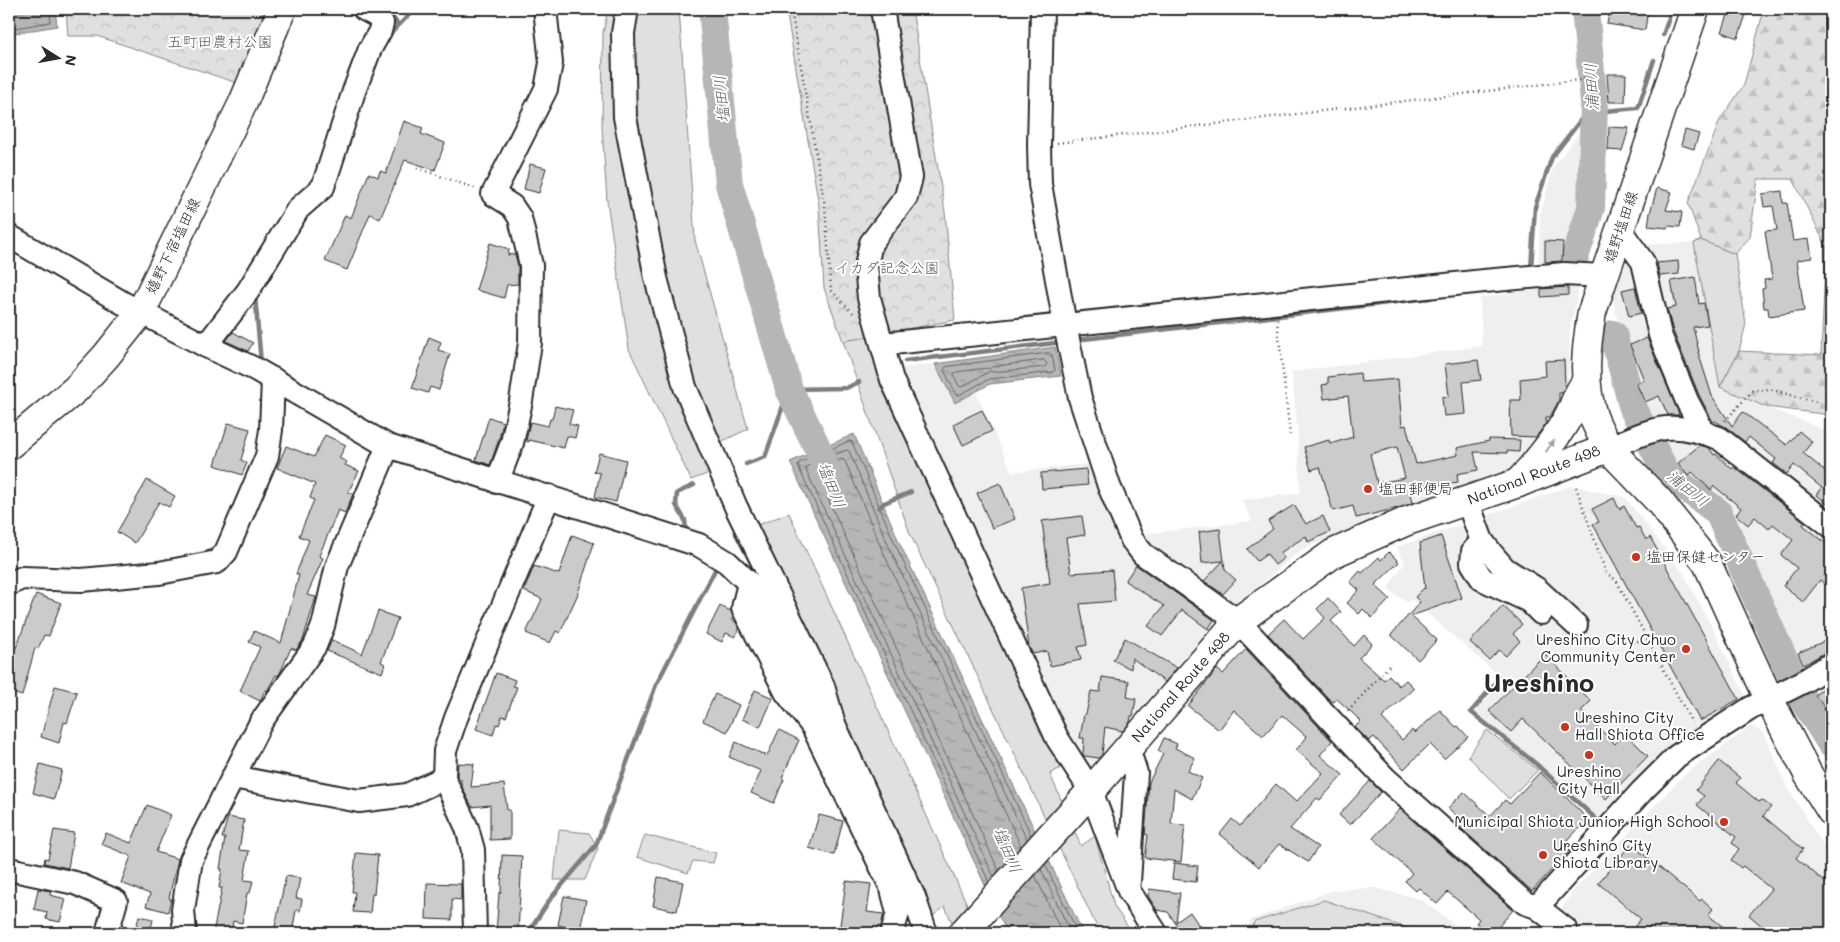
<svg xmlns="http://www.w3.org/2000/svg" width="1840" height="942" viewBox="0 0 1840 942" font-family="Mali,'Klee One',sans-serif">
<defs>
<pattern id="forest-firs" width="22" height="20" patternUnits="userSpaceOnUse" patternTransform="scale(1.25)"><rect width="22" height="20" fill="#e0e0e0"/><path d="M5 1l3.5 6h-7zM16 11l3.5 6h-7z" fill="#c0c0c0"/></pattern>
<pattern id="park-crowns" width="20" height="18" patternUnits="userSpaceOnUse" patternTransform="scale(1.25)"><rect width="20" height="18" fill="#e0e0e0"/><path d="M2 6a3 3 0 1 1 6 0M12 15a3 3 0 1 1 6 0" fill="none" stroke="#c0c0c0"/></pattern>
<pattern id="water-ripples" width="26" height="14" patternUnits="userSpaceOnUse" patternTransform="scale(1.25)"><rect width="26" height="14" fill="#b6b6b6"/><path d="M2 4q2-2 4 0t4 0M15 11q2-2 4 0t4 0" fill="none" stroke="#949494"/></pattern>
</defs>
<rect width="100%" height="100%" fill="#fff"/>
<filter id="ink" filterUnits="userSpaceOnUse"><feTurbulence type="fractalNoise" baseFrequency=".02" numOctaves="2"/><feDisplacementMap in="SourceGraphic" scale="10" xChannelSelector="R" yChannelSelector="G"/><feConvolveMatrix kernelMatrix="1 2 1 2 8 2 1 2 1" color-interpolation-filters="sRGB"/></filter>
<g filter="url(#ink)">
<!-- built -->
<g fill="#efefef">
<polygon points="1590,117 1590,176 1584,214 1567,252 1565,279 1580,283 1570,329 1568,386 1551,427 1511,475 1379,518 1301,550 1237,604 1225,602 1136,535 1252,521 1242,500 1300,493 1298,439 1292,372 1482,346 1480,298 1538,289 1540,216 1553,168"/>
<polygon points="1694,243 1720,387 1766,407 1818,427 1831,435 1831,729 1822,716 1799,674 1723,507 1673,472 1635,402 1613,300 1632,245"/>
<polygon points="935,364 955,403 976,392 1012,472 1097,463 1113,516 1218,616 1213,638 1089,778 1064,743 954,500 954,483 901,368"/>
<polygon points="1571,486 1625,497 1684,574 1716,635 1746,697 1688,734 1660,758 1602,821 1542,766 1474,713 1504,680 1412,600 1407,602 1387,589 1405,563 1397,547"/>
<polygon points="1751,726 1764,733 1786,785 1831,858 1831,933 1540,933 1554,919 1574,890 1684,775"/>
<polygon points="1375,888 1420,899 1466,933 1246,933 1250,920 1334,890"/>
</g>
<!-- green -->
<g fill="#e0e0e0" stroke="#868686">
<polygon points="608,9 679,9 695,240 748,429 704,450 715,471 691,480 629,349 607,201 602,127 603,33"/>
<polygon points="1701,240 1735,254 1746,324 1739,351 1720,387 1694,243"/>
<polygon points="869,337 884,392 1064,766 1050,774 1081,846 1095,836 1114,906 1132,933 1101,933 1096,925 910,534 843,341"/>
<polygon points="789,513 980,933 957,933 945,907 931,917 814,685 734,534"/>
<polygon points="1487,730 1538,770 1509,799 1468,756"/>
<polygon points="559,830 589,833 598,848 585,880 554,880"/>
<polygon points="645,835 716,853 713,863 693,861 688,873 637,857"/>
<polygon points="1324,900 1421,933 1251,933 1254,922"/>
</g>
<!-- forest -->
<polygon fill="url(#forest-firs)" stroke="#868686" points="1764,9 1831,9 1831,415 1766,407 1720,387 1739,351 1821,355 1826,246 1793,179 1758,179 1750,237 1735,254 1701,240 1688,203 1720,120 1744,85"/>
<!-- park -->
<g fill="url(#park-crowns)" stroke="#868686">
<polygon points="66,9 271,9 240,84 97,36 68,36"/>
<polygon points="786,9 912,9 945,212 955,320 843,341 824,288 819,206"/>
</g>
<!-- water -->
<g fill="url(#water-ripples)" stroke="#7e7e7e">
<polygon points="9,9 55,9 57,26 9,34"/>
<polygon points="1055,347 1061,376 990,384 955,403 935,364"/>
<polygon points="854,434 900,544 1083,933 1007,933 790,462"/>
</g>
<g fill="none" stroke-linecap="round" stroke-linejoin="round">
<!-- shore -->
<g stroke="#636363" stroke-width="1">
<polyline points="9,29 50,22 51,9"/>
<polygon points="1049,353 1052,355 1055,370 1053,372 989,379 959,395 956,394 944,370 946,367"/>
<polygon points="1044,360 1047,364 1045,367 992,372 990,371 962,387 959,386 954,375 956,372 987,368 989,369 992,367"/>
<polyline points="1045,864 1078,933"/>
<polyline points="1041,869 1071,933"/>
<polyline points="999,871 816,473 817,470 842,459 845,461 883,552 1021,846"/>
<polyline points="1035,875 1062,933"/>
<polyline points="994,877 806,470 807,466 846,450 849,451 890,549 1027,840"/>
<polyline points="989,882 798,466 799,463 849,441 852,442 896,546 1031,835"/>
</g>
<!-- stream -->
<g stroke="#7e7e7e" stroke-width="4.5">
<polyline points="386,13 392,17 398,24"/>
<polyline points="1663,35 1672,9"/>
<polyline points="388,36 415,9"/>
<polyline points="1594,112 1638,108 1654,60"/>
<polyline points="1531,269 1535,207 1552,157 1594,103"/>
<polyline points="255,296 261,363"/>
<polyline points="1076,340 1430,298"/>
<polyline points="905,361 1063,342"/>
<polyline points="746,464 765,457 789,389 846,388 859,382"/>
<polyline points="879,508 884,503 911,492"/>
<polyline points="690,533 686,531 685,520 676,505 677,493 694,485"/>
<polyline points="201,555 217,548"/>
<polyline points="1499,679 1471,712 1535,763 1596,819"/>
<polyline points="528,933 551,898 596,845 656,685 715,570"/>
</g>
<!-- river -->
<g stroke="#b6b6b6" stroke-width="28">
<polyline points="712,9 729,184 789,389 818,449 831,484"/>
<polyline points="1576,254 1591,208 1594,103 1585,9"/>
<polyline points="1613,334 1633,409 1667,474 1718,512 1800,695 1831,744"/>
</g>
</g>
<!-- building -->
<g fill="#cbcbcb" stroke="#2b2b2b" fill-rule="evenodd">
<polygon points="1610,9 1648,9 1645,30 1607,24"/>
<polygon points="1730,9 1748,9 1738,38 1722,32"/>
<polygon points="1607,74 1626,74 1625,102 1609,102"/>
<polygon points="404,121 423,128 421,134 445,143 435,170 405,160 380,219 370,214 347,270 325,261 345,215 351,218 369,173 378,177 380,171 386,173"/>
<polygon points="1609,127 1629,128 1622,151 1608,150"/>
<polygon points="1685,130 1699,134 1694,149 1681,145"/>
<polygon points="530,164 546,168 539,193 524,189"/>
<polygon points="1657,188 1672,192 1666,210 1682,212 1680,227 1668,226 1667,228 1648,226 1650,213"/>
<polygon points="1782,191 1783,203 1787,203 1793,241 1809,239 1812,258 1797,260 1804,311 1769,316 1768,308 1764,308 1762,289 1765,288 1764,280 1772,279 1765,231 1777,230 1773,206 1764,207 1762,194"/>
<polygon points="1545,241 1563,242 1562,261 1545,262"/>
<polygon points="490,243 509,249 508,255 515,254 518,266 518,284 507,285 504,298 476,290"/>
<polygon points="1678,261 1679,274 1660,276 1657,263"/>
<polygon points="1695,277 1699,304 1704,303 1708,325 1693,327 1699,352 1698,352 1712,396 1732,426 1743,412 1787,445 1799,431 1812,442 1803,453 1831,476 1831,507 1817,495 1822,488 1794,465 1787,474 1773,463 1776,459 1749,437 1745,442 1727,428 1715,421 1713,422 1699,395 1673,331 1667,309 1676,307 1671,281"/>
<polygon points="1568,287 1568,295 1541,297 1541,289"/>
<polygon points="1635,287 1641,313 1629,316 1622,290"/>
<polygon points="233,332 253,343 248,351 226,341"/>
<polygon points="429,337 441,342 438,350 450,354 439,390 430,387 428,393 412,388"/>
<polygon points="1647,338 1679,414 1678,415 1668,415 1659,396 1645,402 1636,383 1644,380 1630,345"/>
<polygon points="1478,360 1481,380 1463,382 1466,414 1444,416 1442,397 1449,396 1445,364"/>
<polygon points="1564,360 1565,387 1562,393 1559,393 1559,400 1550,417 1546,417 1546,423 1544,426 1536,437 1511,436 1510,400 1521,400 1520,379 1546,376 1545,361"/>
<path d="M 1360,373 L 1361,382 L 1398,379 L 1402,426 L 1406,425 L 1416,464 L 1458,455 L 1457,448 L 1489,441 L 1489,439 L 1520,440 L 1519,452 L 1507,451 L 1507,453 L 1474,452 L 1478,470 L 1457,474 L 1458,482 L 1440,485 L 1439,481 L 1410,488 L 1413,503 L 1398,508 L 1356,518 L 1353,506 L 1333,511 L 1320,467 L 1311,470 L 1304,447 L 1329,440 L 1330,444 L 1353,437 L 1348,396 L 1324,399 L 1322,385 L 1328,384 L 1328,377 ZM 1397,447 L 1405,478 L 1377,483 L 1370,454 Z"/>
<polygon points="555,406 573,410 569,424 578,426 575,438 567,436 564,448 529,440 529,442 526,441 530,422 548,426 550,419 552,419"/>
<polygon points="982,410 992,431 963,445 953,424"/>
<polygon points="489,417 503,422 499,439 490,465 476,460"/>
<polygon points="228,423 250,429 241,460 247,463 242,475 215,465"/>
<polygon points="325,435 346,445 339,458 347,462 345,465 359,471 348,492 353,494 345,513 338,510 319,556 323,558 307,595 316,597 303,640 296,650 291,648 280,673 278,676 276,675 267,691 265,690 260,701 240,691 260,647 249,642 254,631 281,643 299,575 296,574 309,540 299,536 314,500 310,498 315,484 277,468 286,446 314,457"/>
<polygon points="1700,445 1709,448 1714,455 1716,454 1732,469 1734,467 1805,522 1803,525 1831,547 1831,589 1820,580 1803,602 1783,586 1797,568 1781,555 1793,540 1773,524 1769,529 1755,517 1748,525 1736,515 1741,508 1714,486 1711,490 1692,472 1688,476 1678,463"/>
<polygon points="599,453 626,460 616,502 595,497 600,473 594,472"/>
<polygon points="1086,469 1088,485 1042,489 1041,473"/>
<polygon points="147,480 175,496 169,507 159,502 135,543 117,532"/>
<polygon points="1000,483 1015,519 992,528 977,493"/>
<polygon points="1614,498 1619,509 1624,506 1636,528 1639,527 1646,540 1650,537 1739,699 1700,721 1593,524 1599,522 1592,509"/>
<polygon points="1294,505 1306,524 1323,516 1330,532 1308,542 1306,536 1280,553 1284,558 1275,565 1267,554 1257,561 1247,549 1273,529 1268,521"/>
<polygon points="1082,516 1085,535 1066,538 1071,573 1112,570 1115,601 1080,604 1087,645 1078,647 1081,660 1050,666 1047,651 1033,654 1029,647 1021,588 1050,583 1042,521"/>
<polygon points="1220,529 1225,570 1236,580 1223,594 1204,581 1223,561 1202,563 1199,532"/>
<polygon points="572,535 594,543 577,596 560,633 556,631 550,643 526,633 542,599 524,591 534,566 559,574"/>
<polygon points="1441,536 1462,598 1411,616 1437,640 1418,660 1391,635 1420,602 1415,597 1424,588 1425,589 1420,543"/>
<polygon points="1389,552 1399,562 1375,585 1390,599 1372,618 1363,609 1359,614 1347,603 1359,590 1350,582 1360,571 1362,573 1379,557 1381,560"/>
<polygon points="1136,565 1214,620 1208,629 1182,610 1162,636 1148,626 1164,606 1125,581"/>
<polygon points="36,594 61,603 49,636 44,635 38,649 35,648 22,696 9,692 9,646 16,648"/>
<polygon points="1328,598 1341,612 1331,621 1354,646 1364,635 1372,644 1359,658 1384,680 1389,675 1399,686 1406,680 1414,688 1382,718 1402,740 1412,730 1415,733 1440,710 1456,727 1458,726 1468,737 1444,759 1430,744 1404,769 1374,737 1369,741 1355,727 1361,721 1336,698 1333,702 1329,699 1268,634 1284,619 1303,639 1325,618 1317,609"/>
<polygon points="720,606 731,611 733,618 732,620 736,622 739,629 735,637 726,633 722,642 706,634"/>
<polygon points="1503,606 1522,624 1513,634 1520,641 1506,656 1499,650 1489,660 1470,642"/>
<polygon points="378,611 398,618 381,662 385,664 382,673 327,651 332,640 362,654"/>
<polygon points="1125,638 1177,668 1165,682 1132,658 1131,669 1113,660"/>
<polygon points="1831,638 1831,651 1824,653 1803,665 1798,653"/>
<polygon points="1246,649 1332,741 1320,755 1343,775 1320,800 1317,798 1290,829 1318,847 1308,862 1279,844 1259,867 1220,834 1232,819 1240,826 1276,784 1296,802 1323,773 1296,750 1307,737 1282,715 1263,736 1234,710 1219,730 1188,706 1217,669 1223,674"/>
<polygon points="1545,654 1591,701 1581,711 1615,744 1625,733 1648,756 1606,799 1523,719 1511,732 1489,711"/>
<polygon points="496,673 515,680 513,686 517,687 506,717 502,716 499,725 496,724 493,735 476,729"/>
<polygon points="1102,677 1129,681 1127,697 1136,699 1133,716 1131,716 1130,722 1123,731 1105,727 1102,754 1099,758 1084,756 1083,754 1084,738 1080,738 1084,714 1086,714 1091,691 1100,692"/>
<polygon points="1831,682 1831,716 1815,695"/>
<polygon points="55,686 77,692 67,723 64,722 59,743 41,737"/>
<polygon points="755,690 773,698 760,727 742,719"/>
<polygon points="715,694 739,705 727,732 703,721"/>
<polygon points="779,730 799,740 782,778 784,779 774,803 751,793 761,771 729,757 736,742 767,756"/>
<polygon points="1164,738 1177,744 1175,748 1195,758 1188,771 1202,778 1192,799 1174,789 1171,824 1185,825 1181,862 1145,858 1148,835 1145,834 1149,782 1163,754 1158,751"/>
<polygon points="1719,761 1740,778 1736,783 1759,802 1762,800 1771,807 1763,816 1803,849 1796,858 1831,887 1831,933 1760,933 1764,928 1749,915 1771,889 1743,866 1741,868 1731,860 1739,849 1732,843 1736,837 1697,805 1704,796 1696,790"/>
<polygon points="458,763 474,764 471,787 504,784 507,810 510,810 510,839 490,840 490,805 472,807 461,785 461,779 459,779 457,775"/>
<polygon points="40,764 62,770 54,799 33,793"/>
<polygon points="1540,772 1588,819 1564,844 1570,850 1532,891 1454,822 1458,817 1448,808 1464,792 1490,816 1505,800 1510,804"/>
<polygon points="1370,781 1381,792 1350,825 1339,815"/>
<polygon points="147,805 171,815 156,852 178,859 169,898 171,899 168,912 146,906 150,894 121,883 131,856 101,844 106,833 131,843"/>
<polygon points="1400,809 1513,910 1493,933 1488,933 1476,923 1479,919 1448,892 1437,904 1419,888 1416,891 1405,881 1412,873 1373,838"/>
<polygon points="819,815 843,821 834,855 809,848"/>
<polygon points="228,817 244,820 239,850 249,851 244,880 253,881 250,893 247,893 242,923 233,921 231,933 213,933 222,888 219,888 222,869 220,869 225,838 222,838"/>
<polygon points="54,830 74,833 68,868 44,863 45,858 48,859"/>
<polygon points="1631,844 1700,901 1702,899 1713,909 1708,915 1731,933 1629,933 1641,919 1598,883"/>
<polygon points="356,853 378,855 374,894 372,894 370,913 353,912 355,892 352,892"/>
<polygon points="502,855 522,856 518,933 496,933 499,893 501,893"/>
<polygon points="1174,863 1198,866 1196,882 1172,879"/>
<polygon points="286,876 300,878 296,898 302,899 300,911 296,910 292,933 274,931"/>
<polygon points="658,877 683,882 677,911 653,906"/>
<polygon points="846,881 871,884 867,912 884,914 879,933 839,933"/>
<polygon points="427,883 461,884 461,900 452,899 452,920 426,919"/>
<polygon points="38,889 51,891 50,895 66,899 60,922 46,919 47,912 34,909"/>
<polygon points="1149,889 1180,893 1176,922 1190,912 1204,933 1182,933 1168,912 1157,910 1148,896"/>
<polygon points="564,896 586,900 580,930 558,925"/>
<polygon points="139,916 153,919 150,933 135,933"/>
</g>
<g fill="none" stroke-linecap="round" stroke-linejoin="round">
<!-- minor casing -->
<g stroke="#2b2b2b" stroke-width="26">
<g id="minor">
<polyline points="627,9 623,33 625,117 656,278 685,387 736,507 823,686 834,724 914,897 926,933"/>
<polyline points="882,9 911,177 906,197 871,243 866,266 869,298 892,380 1057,738 1091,791 1129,891 1156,933"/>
<polyline points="1042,9 1039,145 1040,184 1065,325 1080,398 1109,486 1132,540 1143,554 1238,621 1385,778 1525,903 1537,907 1565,929"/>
<polyline points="1620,230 1643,262 1660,335 1687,401 1704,433"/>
<polyline points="9,236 123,303 206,346 255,369 388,446 699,545 727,562 749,583 796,678 834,724"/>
<polyline points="883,344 1484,281 1564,274 1604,276"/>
<polyline points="206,346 248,291 298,209 323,187 354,91 370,49 380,31 382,23 377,16 364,9"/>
<path d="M 1608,448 C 1626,441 1647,430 1666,428 C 1684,426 1703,432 1719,438 L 1831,526"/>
<polyline points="497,482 512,443 521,401 530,343 531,265 520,218 512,206 493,194 546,89 551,63 545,9"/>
<polyline points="1467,500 1482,541 1492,554 1505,569 1537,589 1576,625"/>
<polyline points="1482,541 1473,551 1472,563 1482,579 1529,601 1541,613"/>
<polyline points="749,583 743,608 786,692 813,727 892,889 898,913 892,933"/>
<polyline points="9,584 22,578 81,580 159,573 217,562 226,552 267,456 271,430 273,379"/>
<polyline points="1128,748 1136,773 1129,882"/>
<polyline points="233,777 359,801 407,795 444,778"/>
<polyline points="9,869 75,883 116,901 107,933"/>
<polyline points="1537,907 1642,791 1677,756 1751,708 1803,682 1831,664"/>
<polyline points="185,933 183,910 191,860 261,722 315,646 323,626 337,566 388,446"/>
<polyline points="475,933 473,850 467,828 444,778 445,751 456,718 549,496"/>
</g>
</g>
<!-- major casing -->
<g stroke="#2b2b2b" stroke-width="31">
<g id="major">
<polyline points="9,445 76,389 106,356 141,312 243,103 282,9"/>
<path d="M 1608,448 C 1603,437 1597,427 1593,416 C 1582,381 1586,347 1592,312 L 1695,9"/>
<path d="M 1518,483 C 1537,462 1554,442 1568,417 C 1576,404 1575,396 1586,382"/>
</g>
</g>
<!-- highway casing -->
<g stroke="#2b2b2b" stroke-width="31">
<polyline id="highway" points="963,933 1091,791 1238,621 1334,553 1407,521 1518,483 1608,448 1659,501 1707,563 1769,699 1808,774 1831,811"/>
</g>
<!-- path -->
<g stroke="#2b2b2b" stroke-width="2.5" stroke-dasharray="1 4" stroke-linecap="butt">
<polyline points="791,9 825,206 831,290 853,313"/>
<polyline points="1057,143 1587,79"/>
<polyline points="417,168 477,189"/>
<polyline points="1277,320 1290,435"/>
<polyline points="1725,421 1752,391 1769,389 1831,406"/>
<polyline points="1576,487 1606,573 1616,580 1692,723"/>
<polyline points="1628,636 1632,644 1646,637"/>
<polyline points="1348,711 1390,665"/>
</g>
<!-- minor -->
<use href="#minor" stroke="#fff" stroke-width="22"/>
<!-- major -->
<use href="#major" stroke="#fff" stroke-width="28"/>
<!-- highway -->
<use href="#highway" stroke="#fff" stroke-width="28"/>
</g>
<!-- one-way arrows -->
<defs><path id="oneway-solid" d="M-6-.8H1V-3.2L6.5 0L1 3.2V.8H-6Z" transform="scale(1.25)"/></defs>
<use fill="#a0a0a0" href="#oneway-solid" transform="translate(1550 446) rotate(-54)"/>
</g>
<!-- markers -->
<g fill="#c8321e" stroke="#fff" stroke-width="2">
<circle cx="1368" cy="489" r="5"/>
<circle cx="1636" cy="557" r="5"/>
<circle cx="1686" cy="649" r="5"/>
<circle cx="1565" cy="727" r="5"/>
<circle cx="1589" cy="755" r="5"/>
<circle cx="1724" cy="822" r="5"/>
<circle cx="1543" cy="855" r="5"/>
</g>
<g text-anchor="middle" stroke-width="4" stroke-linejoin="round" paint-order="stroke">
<!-- park labels -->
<g font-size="15" fill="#585858" stroke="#fff">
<text x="220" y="47">五町田農村公園</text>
<text x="887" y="273">イカダ記念公園</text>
</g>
<!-- street labels -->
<g font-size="15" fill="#2b2b2b" stroke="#fff">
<text transform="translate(1621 227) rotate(-71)" y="5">嬉野塩田線</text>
<text transform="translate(173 246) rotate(-64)" y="5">嬉野下宿塩田線</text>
<text transform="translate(1534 475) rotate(-21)" y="5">National Route 498</text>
<text transform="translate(1181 687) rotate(-49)" y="5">National Route 498</text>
</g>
<!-- poi labels -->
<g font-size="15" fill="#2b2b2b" stroke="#fff" text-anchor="start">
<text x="1378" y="494">塩田郵便局</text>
<text x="1646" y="562">塩田保健センター</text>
<text x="1676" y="645" text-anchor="end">Ureshino City Chuo<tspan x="1676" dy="17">Community Center</tspan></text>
<text x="1575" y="723">Ureshino City<tspan x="1575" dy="17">Hall Shiota Office</tspan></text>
<text x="1589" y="777" text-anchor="middle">Ureshino<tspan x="1589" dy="17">City Hall</tspan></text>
<text x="1714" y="827" text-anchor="end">Municipal Shiota Junior High School</text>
<text x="1553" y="851">Ureshino City<tspan x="1553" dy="17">Shiota Library</tspan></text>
</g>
<!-- water labels -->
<g font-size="16" font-style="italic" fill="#5c5c5c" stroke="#fff">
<text transform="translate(1591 87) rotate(-93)" y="6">浦田川</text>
<text transform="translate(721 99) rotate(-96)" y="6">塩田川</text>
<text transform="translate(832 485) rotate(69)" y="6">塩田川</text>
<text transform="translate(1688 488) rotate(39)" y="6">浦田川</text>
<text transform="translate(1008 850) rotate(67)" y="6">塩田川</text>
</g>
<!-- town labels -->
<g font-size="25" font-weight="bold" fill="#2b2b2b" stroke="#fff">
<text x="1539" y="692">Ureshino</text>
</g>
</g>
<!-- margin -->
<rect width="1840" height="942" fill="none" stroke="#fff" stroke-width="30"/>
<rect x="15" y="15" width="1810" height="912" fill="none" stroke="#2b2b2b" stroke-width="2" filter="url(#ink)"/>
<!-- north arrow -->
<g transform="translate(58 58) rotate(101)" stroke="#ffffff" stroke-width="4" paint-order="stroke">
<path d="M0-4L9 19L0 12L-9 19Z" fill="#2b2b2b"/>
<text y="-8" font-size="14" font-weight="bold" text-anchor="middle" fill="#2b2b2b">N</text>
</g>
</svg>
